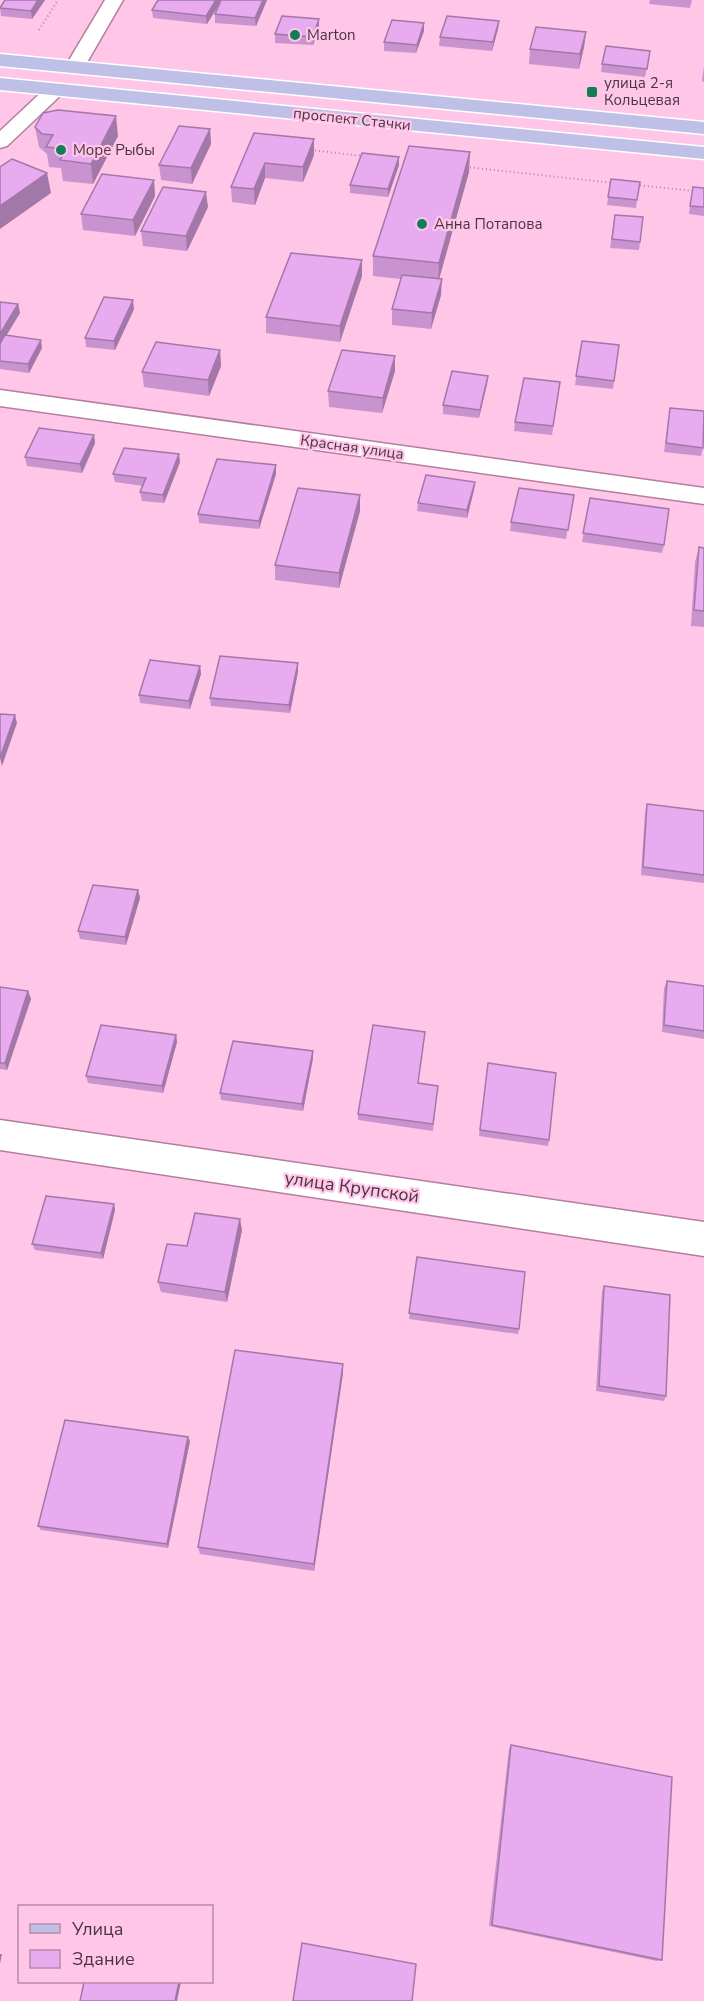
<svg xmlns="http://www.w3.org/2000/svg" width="704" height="2001" viewBox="0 0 704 2001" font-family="'Nunito Sans',sans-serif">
<rect width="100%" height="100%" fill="#ffc6e7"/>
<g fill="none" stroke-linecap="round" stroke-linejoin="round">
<!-- minor casing -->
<g stroke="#b37e9e" stroke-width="3">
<g id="minor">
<polygon points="105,0 123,0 82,71 68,71 65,67"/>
<polygon points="55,84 62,86 65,90 62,94 7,146 0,148 0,131 48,86"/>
<polygon points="0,390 704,488 704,504 0,406"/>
<polygon points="0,1120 704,1222 704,1256 0,1150"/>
</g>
</g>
<!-- major casing -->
<g stroke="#fff" stroke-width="3">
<g id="major">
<polygon points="0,54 704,122 704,134 0,66"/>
<polygon points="0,78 704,147 704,159 0,90"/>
</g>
</g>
<!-- path -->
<g stroke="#b388a1" stroke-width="2" stroke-dasharray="1 3" stroke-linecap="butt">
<polyline points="39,30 58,0"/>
<polyline points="311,150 363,156"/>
<polyline points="466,167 614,183"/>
<polyline points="636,185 704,192"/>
</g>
<!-- minor -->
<use href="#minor" fill="#fff" fill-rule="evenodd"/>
<!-- major -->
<use href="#major" fill="#bfc0e8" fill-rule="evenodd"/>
</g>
<!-- wall -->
<g fill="#c893ce">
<polygon points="5,0 45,0 32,19 1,16 0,7"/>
<polygon points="158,0 267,0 256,26 215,23 215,14 220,2 207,24 153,18 152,10"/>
<polygon points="650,0 692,0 690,8 649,4"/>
<polygon points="319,19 319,27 313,45 275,43 275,34"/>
<polygon points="499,21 498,29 492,51 439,46 440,37"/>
<polygon points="424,31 416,53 384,51 384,42"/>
<polygon points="586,32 584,47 579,69 529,64 530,49"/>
<polygon points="650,51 645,77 601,72 602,64"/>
<polygon points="704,66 704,82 702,81"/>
<polygon points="35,127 118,136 93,184 63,181 61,168 49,167 47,154 39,147"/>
<polygon points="210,129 211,144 192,184 161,180 159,165"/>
<polygon points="254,133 314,139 314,155 303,182 265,178 255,205 232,202 231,187"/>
<polygon points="399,165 388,197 350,193 350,185"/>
<polygon points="469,172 439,279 441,295 431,329 392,325 392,309 401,279 373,276 373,256"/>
<polygon points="611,179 637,200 636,208 607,205"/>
<polygon points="154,180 155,196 135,236 83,230 81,214"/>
<polygon points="693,187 704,188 704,216 689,214"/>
<polygon points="208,207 187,251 143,246 141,231"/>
<polygon points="615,215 640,242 639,250 610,248"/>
<polygon points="362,260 362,276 340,342 266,333 266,317"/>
<polygon points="0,302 18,304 20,313 6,335 42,348 29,373 0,369"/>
<polygon points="134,309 115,350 86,347 85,338"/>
<polygon points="582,341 619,345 613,389 575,385"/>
<polygon points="220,350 221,366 209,396 144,387 142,372"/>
<polygon points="395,356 395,371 382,413 329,407 328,391"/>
<polygon points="488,376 487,384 479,418 443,414 443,405"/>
<polygon points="560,382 552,435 514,431 515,422"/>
<polygon points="670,408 703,448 701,456 664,452"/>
<polygon points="94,435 95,443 82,473 27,466 25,457"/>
<polygon points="180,462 164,503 142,501 140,492 143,486 115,482 113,474"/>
<polygon points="276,474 259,529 199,523 198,514"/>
<polygon points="475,482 474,490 467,518 417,511 418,503"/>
<polygon points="360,495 360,511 339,588 275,580 275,565"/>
<polygon points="574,495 566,539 510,531 511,522"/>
<polygon points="590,498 664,545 662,553 582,542"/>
<polygon points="699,547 704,548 704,627 691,626 695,562"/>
<polygon points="200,666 201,674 190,709 140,703 139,695"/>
<polygon points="298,671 290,713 211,706 210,698"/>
<polygon points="647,804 704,811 704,883 641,875 645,812"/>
<polygon points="138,890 140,898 126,945 80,939 78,931"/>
<polygon points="667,981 704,986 704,1039 662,1032 664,988"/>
<polygon points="0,987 28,991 31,999 7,1070 0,1069"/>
<polygon points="425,1032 418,1083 438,1086 433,1131 358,1120 358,1114"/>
<polygon points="176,1035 177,1042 163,1093 88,1083 86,1076"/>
<polygon points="313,1051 313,1058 303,1111 221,1100 220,1093"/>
<polygon points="488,1063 549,1140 548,1146 479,1136"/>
<polygon points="114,1204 115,1210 103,1259 35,1250 32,1244"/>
<polygon points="242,1230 227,1302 161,1292 158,1282 187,1246"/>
<polygon points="417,1257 519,1329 518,1334 409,1319"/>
<polygon points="604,1286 666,1396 664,1401 596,1391 602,1291"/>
<polygon points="343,1373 314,1571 200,1554 198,1547"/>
<polygon points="190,1441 168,1548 41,1530 38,1526"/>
<polygon points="511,1745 662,1960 657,1961 489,1926 509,1749"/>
</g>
<!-- shaded-wall -->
<g fill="#a278a8">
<polygon points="38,0 45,0 32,19 31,11"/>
<polygon points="216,0 222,0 207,24 206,16"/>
<polygon points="263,0 267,0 256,26 255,18"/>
<polygon points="319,19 319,27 313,45 313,37"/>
<polygon points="499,21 498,29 492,51 493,42"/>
<polygon points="424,23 424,31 416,53 417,45"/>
<polygon points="586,32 584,47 579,69 580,54"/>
<polygon points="116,116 118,136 93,184 91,164"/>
<polygon points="210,129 211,144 192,184 191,168"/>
<polygon points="314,139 314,155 303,182 303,167"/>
<polygon points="470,152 469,172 438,283 439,263"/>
<polygon points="399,157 399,165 388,197 388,189"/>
<polygon points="265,163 265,178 255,205 254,189"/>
<polygon points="47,173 51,193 0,229 0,206"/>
<polygon points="154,180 155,196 135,236 133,220"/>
<polygon points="206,192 208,207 187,251 186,236"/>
<polygon points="362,260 362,276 340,342 340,326"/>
<polygon points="442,279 441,295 431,329 432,313"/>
<polygon points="133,300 134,309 115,350 114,341"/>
<polygon points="18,304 20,313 0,346 0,334"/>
<polygon points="41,340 42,348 29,373 28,364"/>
<polygon points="220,350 221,366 209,396 208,380"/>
<polygon points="395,356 395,371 382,413 383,398"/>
<polygon points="488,376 487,384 479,418 480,410"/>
<polygon points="94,435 95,443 82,473 80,464"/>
<polygon points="179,454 180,462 164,503 163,495"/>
<polygon points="276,465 276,474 259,529 259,521"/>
<polygon points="475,482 474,490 467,518 467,510"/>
<polygon points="360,495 360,511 339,588 339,573"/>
<polygon points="298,663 298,671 290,713 289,705"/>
<polygon points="200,666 201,674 190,709 189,701"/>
<polygon points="15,715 17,723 2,766 0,758"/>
<polygon points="138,890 140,898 126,945 125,937"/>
<polygon points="28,991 31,999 7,1070 5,1063"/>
<polygon points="176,1035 177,1042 163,1093 162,1086"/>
<polygon points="313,1051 313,1058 303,1111 302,1104"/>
<polygon points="114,1204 115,1210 103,1259 101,1253"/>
<polygon points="240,1219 242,1230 227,1302 225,1292"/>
<polygon points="343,1364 343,1373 314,1571 314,1564"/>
<polygon points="188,1437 190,1441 168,1548 167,1544"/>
<polygon points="0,1954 2,1954 0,1964"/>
<polygon points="179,1982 181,1982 177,2001 175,2001"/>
</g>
<!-- building -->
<g fill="#e8abf0" stroke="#a278a8" stroke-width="1.5">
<polygon points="5,0 38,0 31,11 0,8"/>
<polygon points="158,0 216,0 206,16 152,10"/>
<polygon points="221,0 263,0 255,18 215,14"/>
<polygon points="282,16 319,19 313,37 275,34"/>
<polygon points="447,16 499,21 493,42 440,37"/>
<polygon points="392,20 424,23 417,45 384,42"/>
<polygon points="536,27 586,32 580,54 530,49"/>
<polygon points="606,46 650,51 647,69 602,64"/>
<polygon points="58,110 116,116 91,164 60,160 66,149 46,147 53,135 42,134 35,127 43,113"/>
<polygon points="179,126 210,129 191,168 159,165"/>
<polygon points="254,133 314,139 303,167 265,163 254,189 231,187"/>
<polygon points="409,146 470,152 439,263 373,256"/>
<polygon points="362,153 399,157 388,189 350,185"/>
<polygon points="12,159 47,173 0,206 0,167"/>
<polygon points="102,174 154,180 133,220 81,214"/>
<polygon points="611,179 640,182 637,200 608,197"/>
<polygon points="163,187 206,192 186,236 141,231"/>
<polygon points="693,187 704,188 704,207 690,206"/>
<polygon points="615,215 643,217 640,242 612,239"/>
<polygon points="291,253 362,260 340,326 266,317"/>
<polygon points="402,275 442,279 432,313 392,309"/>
<polygon points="104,297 133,300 114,341 85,338"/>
<polygon points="0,302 18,304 0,334"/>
<polygon points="5,335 41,340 28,364 0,361 0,344"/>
<polygon points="582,341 619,345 614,381 576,376"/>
<polygon points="156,342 220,350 208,380 142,372"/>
<polygon points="342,350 395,356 383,398 328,391"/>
<polygon points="452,371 488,376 480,410 443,405"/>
<polygon points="524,378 560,382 553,426 515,422"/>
<polygon points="670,408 704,411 703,448 666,443"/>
<polygon points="39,428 94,435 80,464 25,457"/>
<polygon points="124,448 179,454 163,495 140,492 146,478 113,474"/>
<polygon points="217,459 276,465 259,521 198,514"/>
<polygon points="426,475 475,482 467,510 418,503"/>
<polygon points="298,488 360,495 339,573 275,565"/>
<polygon points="519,488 574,495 568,530 511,522"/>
<polygon points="590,498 669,509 664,545 583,533"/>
<polygon points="699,547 704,548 704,611 694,610"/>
<polygon points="220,656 298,663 289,705 210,698"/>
<polygon points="150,660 200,666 189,701 139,695"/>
<polygon points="0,714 15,715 0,758"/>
<polygon points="647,804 704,811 704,875 643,867"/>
<polygon points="93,885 138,890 125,937 78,931"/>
<polygon points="667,981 704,986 704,1031 664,1025"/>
<polygon points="0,987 28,991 5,1063 0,1063"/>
<polygon points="101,1025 176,1035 162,1086 86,1076"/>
<polygon points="373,1025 425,1032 418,1083 438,1086 433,1124 358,1114"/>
<polygon points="233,1041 313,1051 302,1104 220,1093"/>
<polygon points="488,1063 556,1073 549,1140 480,1130"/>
<polygon points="46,1196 114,1204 101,1253 32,1244"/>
<polygon points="195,1213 240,1219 225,1292 158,1282 167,1244 187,1246"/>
<polygon points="417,1257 525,1272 519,1329 409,1313"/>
<polygon points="604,1286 670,1295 666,1396 599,1386"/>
<polygon points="235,1350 343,1364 314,1564 198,1547"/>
<polygon points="65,1420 188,1437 167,1544 38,1526"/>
<polygon points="511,1745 672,1777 662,1960 492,1925"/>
<polygon points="302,1943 416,1964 412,2001 293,2001"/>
<polygon points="84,1982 179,1982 175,2001 80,2001"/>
</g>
<!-- markers -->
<g fill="#147d57" stroke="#ffc6e7" stroke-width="2">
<circle cx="295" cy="35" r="6"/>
<rect x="586" y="86" width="12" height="12" rx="3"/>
<circle cx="61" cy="150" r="6"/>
<circle cx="422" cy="224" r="6"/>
</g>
<g text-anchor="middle" stroke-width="4.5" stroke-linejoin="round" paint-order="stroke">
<!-- far-poi labels -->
<g font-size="15" fill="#4b3442" stroke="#ffc6e7" text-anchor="start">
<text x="307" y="40">Marton</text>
<text x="604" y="88">улица 2-я<tspan x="604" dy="17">Кольцевая</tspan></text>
<text x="73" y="155">Море Рыбы</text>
<text x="434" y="229">Анна Потапова</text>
</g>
<!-- far-street labels -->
<g font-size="15" fill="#4b3442" stroke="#ffc6e7">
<text transform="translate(352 119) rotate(6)" y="5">проспект Стачки</text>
<text transform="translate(352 447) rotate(8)" y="5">Красная улица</text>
</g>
<!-- street labels -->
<g font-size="18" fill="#4b3442" stroke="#ffc6e7">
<text transform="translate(352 1187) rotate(8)" y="6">улица Крупской</text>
</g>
</g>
<!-- legend -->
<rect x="18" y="1905" width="195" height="78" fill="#ffc6e7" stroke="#b78ca5" stroke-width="1.5"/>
<rect x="30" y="1924" width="30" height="9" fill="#bfc0e8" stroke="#b78ca5" stroke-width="1.5"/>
<text x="72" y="1935" font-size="18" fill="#4b3442">Улица</text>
<rect x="30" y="1950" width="30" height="18" fill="#e8abf0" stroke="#b78ca5" stroke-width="1.5"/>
<text x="72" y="1965" font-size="18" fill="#4b3442">Здание</text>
</svg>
